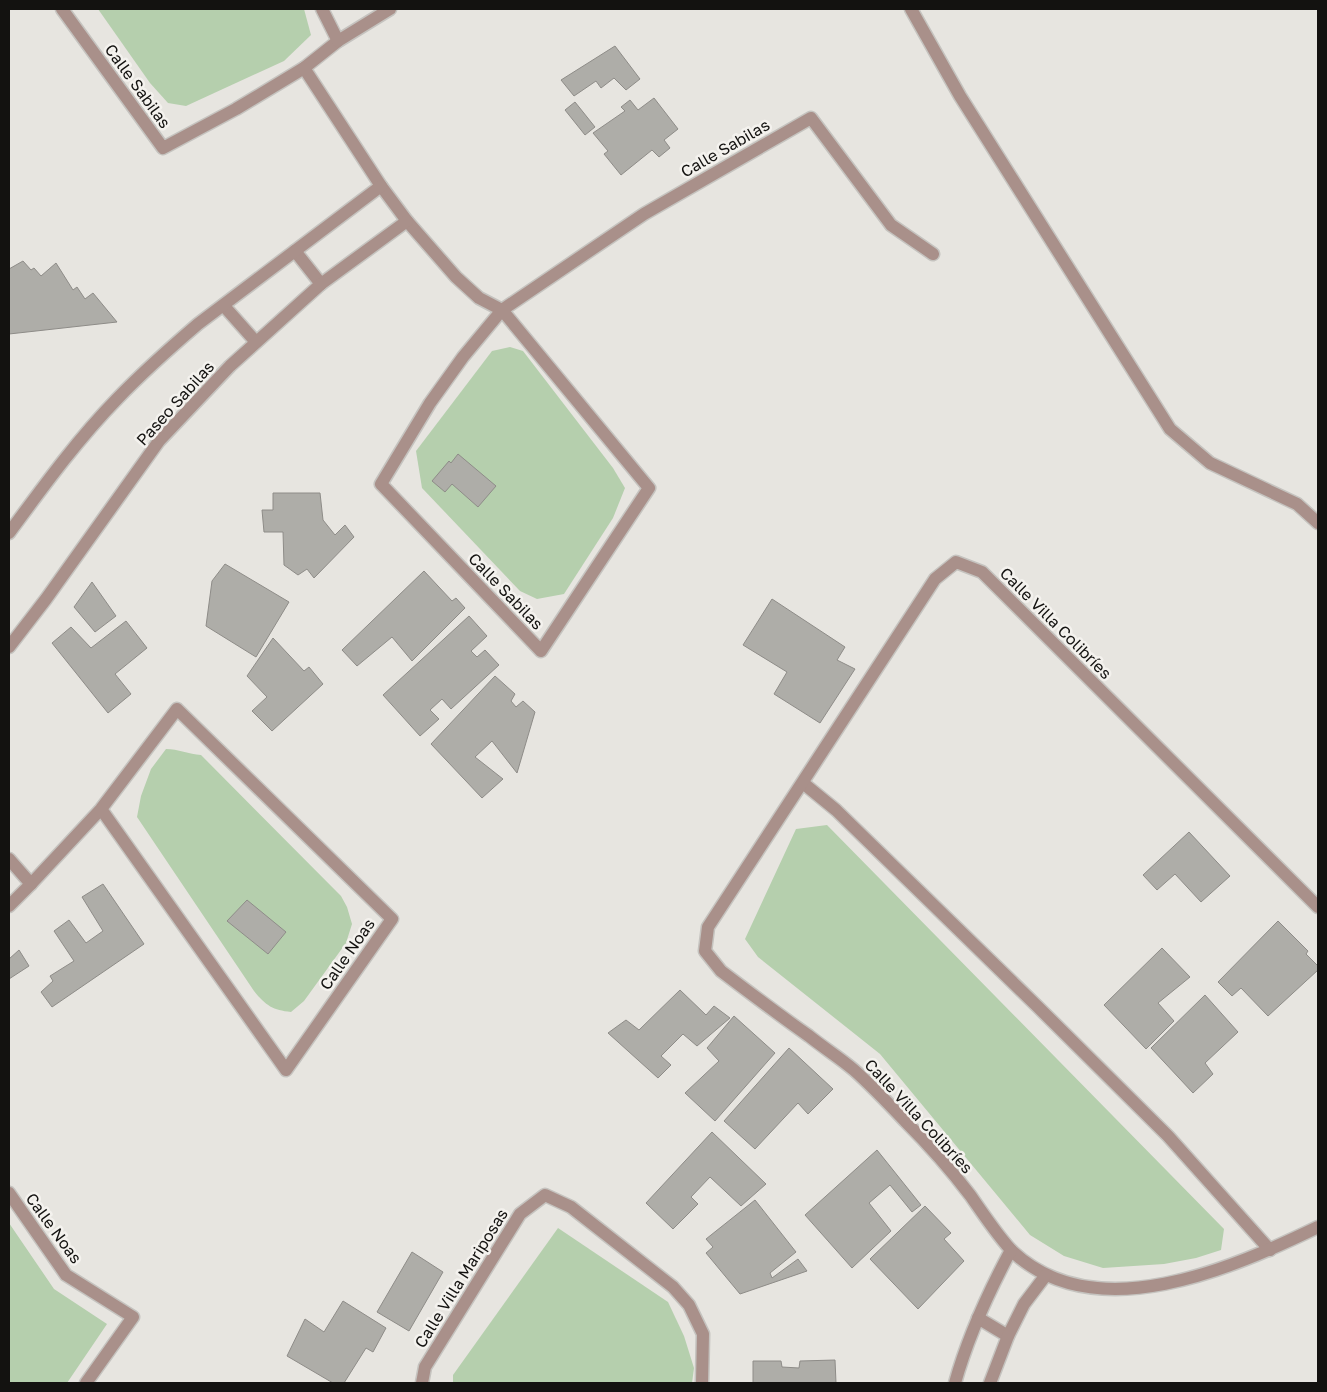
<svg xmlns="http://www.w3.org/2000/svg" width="1327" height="1392" viewBox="0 0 1327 1392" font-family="'Golos Text',sans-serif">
<rect width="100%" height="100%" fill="#e7e5e0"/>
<!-- green -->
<g fill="#b5cfad">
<polygon points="98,9 304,9 311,35 284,61 186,106 168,103 150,83"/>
<polygon points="510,347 523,351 613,468 625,488 613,518 564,594 537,599 520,591 422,488 416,451 492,351"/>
<path d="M 166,749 C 178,749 189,754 201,755 L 341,896 L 347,907 L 352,924 L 346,943 L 304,1001 L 291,1012 C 273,1010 266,1006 254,991 L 137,817 L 141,796 L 151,769 Z"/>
<polygon points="827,825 1224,1229 1221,1250 1196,1258 1164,1264 1103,1268 1064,1256 1030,1235 880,1054 758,957 745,939 796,829"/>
<polygon points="9,1223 54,1289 107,1324 67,1383 9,1383"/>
<polygon points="558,1228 668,1302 684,1336 694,1368 692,1383 453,1383 453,1375"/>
</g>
<!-- building -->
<g fill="#aeada8" stroke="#8e8c88">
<polygon points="615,46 640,79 626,90 614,78 601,88 596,81 574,96 561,80"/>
<polygon points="654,98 678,129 664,140 670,148 659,157 652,150 621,175 604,154 608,151 593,133 625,111 621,107 630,100 638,110"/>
<polygon points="575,102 595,127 585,135 565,110"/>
<polygon points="23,261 31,270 34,268 41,276 56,263 73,290 77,287 85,299 93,293 117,322 9,334 9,269"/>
<polygon points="458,454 496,486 478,507 452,484 445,492 432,481 449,461 451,463"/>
<polygon points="273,493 320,493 323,520 335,535 345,525 354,537 314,578 307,569 298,575 284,565 283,532 264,532 262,510 273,510"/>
<polygon points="225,564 289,602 256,657 206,626 212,581"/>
<polygon points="424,571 452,601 456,598 465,608 412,661 392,637 357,666 342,650"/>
<polygon points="92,582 116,616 95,632 74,607"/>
<polygon points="772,599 845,647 837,660 855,669 820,723 774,694 787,672 743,645"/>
<polygon points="469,616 487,636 471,651 477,657 485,650 499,665 451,709 442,699 430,710 439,719 420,736 383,695"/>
<polygon points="126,621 147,648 115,674 131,694 108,713 52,643 71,627 91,648"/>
<polygon points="273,638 304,671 309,667 323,684 272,731 252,711 267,697 247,676"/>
<polygon points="495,676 515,694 511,701 516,707 523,701 535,712 517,773 492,741 475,757 503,779 482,798 431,744"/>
<polygon points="1189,832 1230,876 1201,902 1175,874 1157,890 1143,875"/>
<polygon points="103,884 144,944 52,1007 41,992 53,981 50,976 74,961 54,931 69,920 86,943 103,931 82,897"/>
<polygon points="247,900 286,932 268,954 227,921"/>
<polygon points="1278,921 1308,951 1306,954 1318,966 1318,970 1268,1016 1241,988 1232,996 1218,982"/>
<polygon points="1162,948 1190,977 1158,1003 1174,1021 1146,1049 1104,1005"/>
<polygon points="19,950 29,966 9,979 9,959"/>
<polygon points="680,990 706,1015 714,1006 730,1018 697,1046 683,1034 661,1056 671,1065 658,1078 608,1033 626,1020 639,1030"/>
<polygon points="1205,995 1238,1032 1205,1063 1213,1074 1193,1093 1151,1048"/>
<polygon points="734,1016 775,1053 715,1121 685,1093 719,1061 707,1048"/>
<polygon points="789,1048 833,1089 808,1114 798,1103 755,1149 724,1121"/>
<polygon points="712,1132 766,1184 741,1206 710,1177 691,1197 698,1204 673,1229 646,1203"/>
<polygon points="877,1150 921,1205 912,1212 890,1185 869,1203 891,1231 852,1268 805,1215"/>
<polygon points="755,1200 796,1252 770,1273 772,1278 798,1259 807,1271 740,1294 706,1253 713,1247 706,1239"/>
<polygon points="925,1206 951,1233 944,1239 964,1261 918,1309 870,1259"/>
<polygon points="412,1252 443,1272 409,1331 377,1312"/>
<polygon points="343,1301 386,1328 373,1352 366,1348 344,1383 333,1383 287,1356 305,1319 324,1332"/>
<polygon points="835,1360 836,1383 753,1383 753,1361 781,1361 782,1367 799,1368 800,1361"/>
</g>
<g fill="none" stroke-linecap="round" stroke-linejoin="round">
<!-- street casing -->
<g stroke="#c5c3bf" stroke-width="15">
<g id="street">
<polyline points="62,9 163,148 236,109 304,68 338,41 390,9"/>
<polyline points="322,9 338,41"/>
<polyline points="911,9 960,96 1170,429 1210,463 1297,504 1318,523"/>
<polyline points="304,68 381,186 407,221 456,277 479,298 502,310 649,488 541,651 381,484 430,403 463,357 502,310 644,214 811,118 891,225 933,254"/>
<polyline points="295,251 321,284"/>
<polyline points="224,306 256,342"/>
<path d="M 9,533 C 43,487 77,440 117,399 C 142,373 170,348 198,324 L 381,186"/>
<polyline points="9,647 46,599 159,441 230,366 321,284 407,221"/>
<polyline points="803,783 836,810 1038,1007 1168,1136 1270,1250"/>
<polyline points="9,859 31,884"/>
<polyline points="9,906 31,884 101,809 177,709 392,919 286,1070 101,809"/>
<path d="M 1318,907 L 982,572 L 956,562 L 935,579 L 708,927 L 705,951 L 721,971 C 750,993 779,1015 809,1036 C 824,1048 840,1058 854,1070 C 872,1086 889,1104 905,1121 C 927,1143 951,1170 970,1195 C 982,1212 999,1238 1013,1252 C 1096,1329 1233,1268 1318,1227"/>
<polyline points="9,1193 66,1275 133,1317 86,1383"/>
<polyline points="978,1318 1008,1336"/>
<polyline points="422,1383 425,1367 520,1214 545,1195 571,1207 673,1287 689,1305 703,1334 702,1383"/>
<path d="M 955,1383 C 968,1336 988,1293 1011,1250"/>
<polyline points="990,1383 1008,1336 1024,1304 1046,1275"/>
</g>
</g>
<!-- street -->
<use href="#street" stroke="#a9908a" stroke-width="12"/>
</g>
<g text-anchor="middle" stroke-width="5" stroke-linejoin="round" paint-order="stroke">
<!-- street labels -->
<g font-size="16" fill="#131210" stroke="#f4f2ee">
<text transform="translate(138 86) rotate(54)" y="6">Calle Sabilas</text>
<text transform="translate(725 148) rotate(-30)" y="6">Calle Sabilas</text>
<text transform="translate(175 403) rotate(-48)" y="6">Paseo Sabilas</text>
<text transform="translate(506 591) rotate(46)" y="6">Calle Sabilas</text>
<text transform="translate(1056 623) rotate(45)" y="6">Calle Villa Colibríes</text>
<text transform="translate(347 954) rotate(-55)" y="6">Calle Noas</text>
<text transform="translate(919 1116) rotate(47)" y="6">Calle Villa Colibríes</text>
<text transform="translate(54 1228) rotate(54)" y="6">Calle Noas</text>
<text transform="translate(461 1278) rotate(-58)" y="6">Calle Villa Mariposas</text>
</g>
</g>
<!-- border -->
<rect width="1327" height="1392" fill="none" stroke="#131210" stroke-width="20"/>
</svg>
